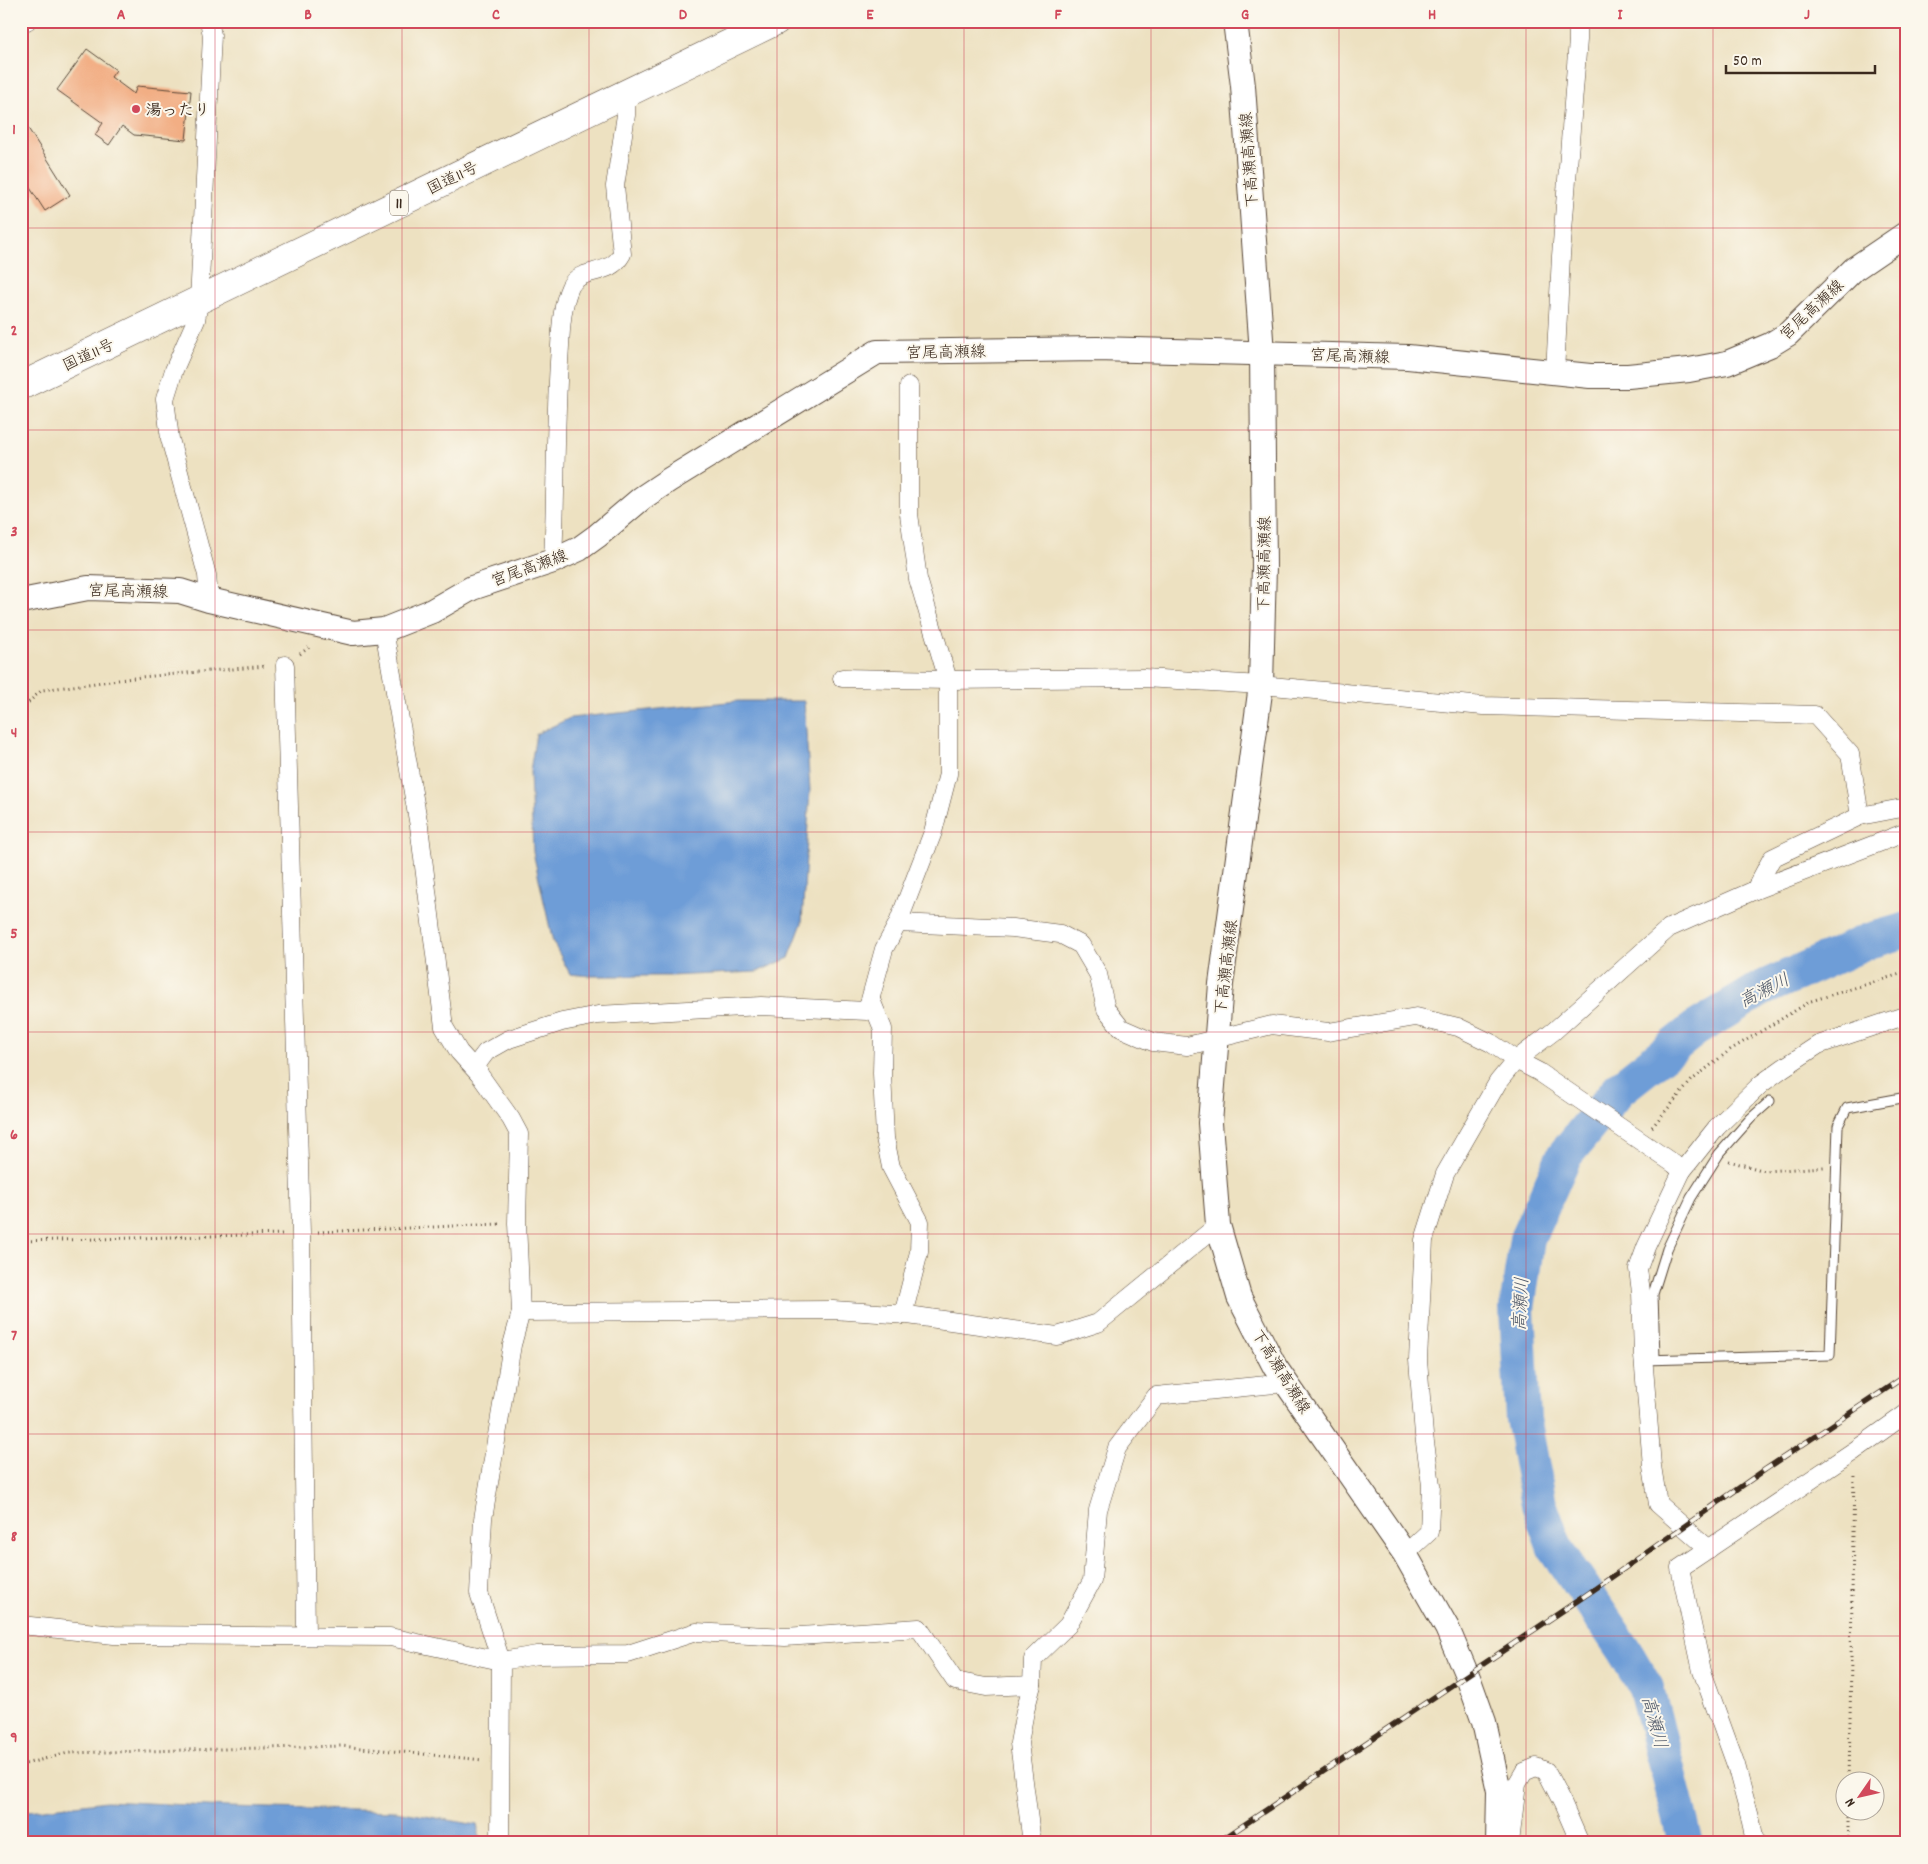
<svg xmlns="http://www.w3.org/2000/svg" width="1928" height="1864" viewBox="0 0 1928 1864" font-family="Dekko,'Klee One',sans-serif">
<rect width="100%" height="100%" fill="#fbf7ec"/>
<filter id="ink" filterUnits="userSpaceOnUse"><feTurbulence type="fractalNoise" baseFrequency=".02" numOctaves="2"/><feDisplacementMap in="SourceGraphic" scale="10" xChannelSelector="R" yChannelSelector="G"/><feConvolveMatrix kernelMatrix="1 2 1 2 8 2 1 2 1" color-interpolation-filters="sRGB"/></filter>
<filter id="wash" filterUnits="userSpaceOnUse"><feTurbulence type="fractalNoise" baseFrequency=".0096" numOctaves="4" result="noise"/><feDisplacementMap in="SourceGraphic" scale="20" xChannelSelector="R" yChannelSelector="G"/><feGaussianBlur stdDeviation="1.12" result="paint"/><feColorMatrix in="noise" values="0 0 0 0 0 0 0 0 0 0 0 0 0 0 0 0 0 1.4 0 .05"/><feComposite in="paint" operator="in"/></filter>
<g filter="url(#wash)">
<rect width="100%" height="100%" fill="#ede1c1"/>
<!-- water -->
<g fill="#6e9dd7" stroke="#54647a">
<polygon points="738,701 804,701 810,790 802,923 789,958 757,972 669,976 591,976 570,974 553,942 533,852 530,771 536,734 570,718"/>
<polygon points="106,1801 228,1807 396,1811 477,1825 481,1843 21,1843 21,1812"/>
</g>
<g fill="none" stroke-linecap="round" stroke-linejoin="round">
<!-- river -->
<polyline stroke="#6e9dd7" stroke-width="36" points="1686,1843 1646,1688 1626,1653 1555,1548 1539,1504 1523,1419 1517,1309 1527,1239 1564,1156 1619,1089 1695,1029 1761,989 1869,941 1907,930"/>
</g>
<g id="blocks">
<!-- building -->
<g fill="#f2ae84">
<polygon points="87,49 116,70 111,77 134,94 137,86 191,91 186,140 134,135 122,126 109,145 95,135 103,123 57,90"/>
<polygon points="21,117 70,195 45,211 21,174"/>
</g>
</g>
</g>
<g filter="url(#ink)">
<use href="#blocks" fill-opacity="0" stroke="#564536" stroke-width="1"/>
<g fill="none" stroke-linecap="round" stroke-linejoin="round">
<!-- service casing -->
<g stroke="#564536" stroke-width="11">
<g id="service">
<polyline points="1655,1359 1653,1294 1667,1249 1691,1198 1719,1154 1751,1118 1770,1101"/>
<polyline points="1643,1360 1830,1355 1838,1126 1847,1108 1907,1097"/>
</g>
</g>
<!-- minor casing -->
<g stroke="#564536" stroke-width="19">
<g id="minor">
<polyline points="209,21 212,35 199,302 196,320 174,370 165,399 170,439 207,575 209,600"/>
<polyline points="21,23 27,21"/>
<polyline points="1555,373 1561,256 1578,40 1578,21"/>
<path d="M 553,561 C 556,494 555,428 559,362 C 561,337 560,310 570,287 C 580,266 609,278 622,254 L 615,186 L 626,115 L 626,95"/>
<polyline points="384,630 419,826 444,1027 459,1052 479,1074 511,1119 519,1134 517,1223 521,1312 512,1345 483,1519 479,1593 501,1661 500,1843"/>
<polyline points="285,665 301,1233 306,1636"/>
<polyline points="842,678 948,680 1144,678 1261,685 1483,706 1815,715 1850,754 1860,816"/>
<polyline points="1755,890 1772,858 1860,816 1907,807"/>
<polyline points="898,923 1013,928 1060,934 1081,945 1098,974 1106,1009 1121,1028 1153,1042 1187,1046 1272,1025 1328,1032 1416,1017 1458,1027 1491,1043 1516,1060 1539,1072 1674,1164 1682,1171 1717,1127 1761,1084 1783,1068 1818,1045 1907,1015"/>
<polyline points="871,1000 883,1029 882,1073 885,1138 891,1167 920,1222 919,1252 903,1315"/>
<polyline points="479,1074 477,1064 486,1052 509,1039 562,1022 598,1015 761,1006 867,1011 884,949 898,923 933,832 948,774 948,680 918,579 909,514 909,386"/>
<polyline points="1682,1171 1646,1247 1638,1269 1641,1292 1643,1355 1652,1466 1658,1504 1709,1549"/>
<polyline points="521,1312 833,1310 908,1315 1057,1336 1098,1323 1218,1225"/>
<polyline points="1405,1554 1429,1532 1431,1485 1424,1435 1418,1360 1424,1240 1445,1174 1498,1082 1516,1060 1554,1031 1669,928 1755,890 1907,832"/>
<polyline points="21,1625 114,1635 390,1637 501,1661 537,1655 628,1654 696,1632 785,1637 919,1628 955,1681 986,1687 1032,1685"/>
<polyline points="1032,1843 1019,1743 1025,1711 1032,1685 1033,1659 1068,1625 1092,1581 1098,1510 1117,1448 1156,1396 1285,1383"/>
<polyline points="1510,1843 1517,1784 1524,1772 1536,1767 1546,1771 1563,1804 1580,1843"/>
<polyline points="1755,1843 1751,1821 1736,1765 1702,1671 1680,1568 1854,1451 1907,1413"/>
</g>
</g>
<!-- secondary casing -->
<g stroke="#564536" stroke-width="26">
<g id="secondary">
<polyline points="1235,21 1243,86 1262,353 1264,566 1261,685 1221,984 1210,1123 1218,1225 1239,1297 1275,1367 1405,1554 1447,1628 1469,1680 1484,1722 1499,1791 1498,1843"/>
<polyline points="21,601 88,588 180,591 209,600 353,633 384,630 432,611 472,588 553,561 579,549 597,536 642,498 669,480 877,352 1097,349 1408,357 1590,376 1628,376 1689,370 1727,363 1770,345 1788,334 1854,269 1907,233"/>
</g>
</g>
<!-- trunk casing -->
<g stroke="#564536" stroke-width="29">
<polyline id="trunk" points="21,386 776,21"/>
</g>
<!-- path -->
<g stroke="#564536" stroke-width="3" stroke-dasharray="1 4" stroke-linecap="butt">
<polyline points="300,654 311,646"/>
<polyline points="21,709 42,690 141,677 267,666"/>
<polyline points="1652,1127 1692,1080 1730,1050 1811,1001 1907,972"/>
<polyline points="1729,1161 1765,1171 1824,1167"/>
<polyline points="318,1232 499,1224"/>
<polyline points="21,1241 284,1234"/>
<polyline points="21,1765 68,1753 341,1746 483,1760"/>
<polyline points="1849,1782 1854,1472"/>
<polyline points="1848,1843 1848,1812"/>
</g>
<!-- service -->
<use href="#service" stroke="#fff" stroke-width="9"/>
<!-- minor -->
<use href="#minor" stroke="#fff" stroke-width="18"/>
<!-- secondary -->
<use href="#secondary" stroke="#fff" stroke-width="24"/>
<!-- trunk -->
<use href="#trunk" stroke="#fff" stroke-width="28"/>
<!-- rail casing -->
<g stroke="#3b2a1e" stroke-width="5.5">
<polyline id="rail" points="1217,1843 1589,1593 1766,1469 1907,1375"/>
</g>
<!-- rail -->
<use href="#rail" stroke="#fbf7ec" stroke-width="4" stroke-dasharray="11" stroke-linecap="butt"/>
</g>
</g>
<!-- grid -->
<path fill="none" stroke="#d1495b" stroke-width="1" stroke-opacity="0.55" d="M 215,21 L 215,1843M 402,21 L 402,1843M 589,21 L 589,1843M 777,21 L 777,1843M 964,21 L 964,1843M 1151,21 L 1151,1843M 1339,21 L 1339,1843M 1526,21 L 1526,1843M 1713,21 L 1713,1843M 21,228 L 1907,228M 21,430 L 1907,430M 21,630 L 1907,630M 21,832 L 1907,832M 21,1032 L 1907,1032M 21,1234 L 1907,1234M 21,1434 L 1907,1434M 21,1636 L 1907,1636"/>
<!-- markers -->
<circle fill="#d1495b" stroke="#fbf7ec" stroke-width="2" cx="136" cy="109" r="5"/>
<g text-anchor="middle" stroke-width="4" stroke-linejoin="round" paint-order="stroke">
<!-- shield labels -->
<rect fill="#fbf7ec" stroke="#75685c" stroke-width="1" x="390" y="190.5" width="18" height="25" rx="4"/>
<g font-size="15" font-weight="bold" fill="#3b2a1e">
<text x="399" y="208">11</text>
</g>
<!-- poi labels -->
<g font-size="16" font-weight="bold" fill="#3b2a1e" stroke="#fbf7ec" text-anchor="start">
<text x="146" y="115">湯ったり</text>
</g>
<!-- street labels -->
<g font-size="16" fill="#3b2a1e" stroke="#fbf7ec">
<text transform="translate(1248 160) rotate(-94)" y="6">下高瀬高瀬線</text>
<text transform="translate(452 177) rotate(-26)" y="6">国道11号</text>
<text transform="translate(1811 309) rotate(-43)" y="6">宮尾高瀬線</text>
<text transform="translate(946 351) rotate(-1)" y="6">宮尾高瀬線</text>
<text transform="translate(88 354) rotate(-25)" y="6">国道11号</text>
<text transform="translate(1350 355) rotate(2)" y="6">宮尾高瀬線</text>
<text transform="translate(1263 564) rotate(-89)" y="6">下高瀬高瀬線</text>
<text transform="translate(529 567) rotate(-20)" y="6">宮尾高瀬線</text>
<text transform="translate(128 590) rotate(1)" y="6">宮尾高瀬線</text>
<text transform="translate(1225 967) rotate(-83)" y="6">下高瀬高瀬線</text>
<text transform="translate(1282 1371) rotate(58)" y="6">下高瀬高瀬線</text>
</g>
<!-- water labels -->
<g font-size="18" font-style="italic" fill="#4f5868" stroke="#fbf7ec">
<text transform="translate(1764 990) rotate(-27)" y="6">高瀬川</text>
<text transform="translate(1520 1304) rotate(-87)" y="6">高瀬川</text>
<text transform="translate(1655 1722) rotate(75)" y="6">高瀬川</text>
</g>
</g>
<!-- margin -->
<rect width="1928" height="1864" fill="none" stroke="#fbf7ec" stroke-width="55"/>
<!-- north arrow -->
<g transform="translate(1860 1796) rotate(236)"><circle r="24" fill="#fbf7ec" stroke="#aea59a"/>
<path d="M0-4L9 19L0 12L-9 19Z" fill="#d1495b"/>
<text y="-8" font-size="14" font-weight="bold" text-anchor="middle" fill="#3b2a1e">N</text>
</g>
<!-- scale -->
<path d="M1726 65v8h149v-8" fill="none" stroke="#3b2a1e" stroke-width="2.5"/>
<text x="1733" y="65" font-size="15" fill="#3b2a1e" stroke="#fbf7ec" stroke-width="4" paint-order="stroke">50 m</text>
<rect x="28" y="28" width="1872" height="1808" fill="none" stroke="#d1495b" stroke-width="2"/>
<g font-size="16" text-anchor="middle" font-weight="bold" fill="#d1495b">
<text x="121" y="19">A</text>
<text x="308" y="19">B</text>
<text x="496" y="19">C</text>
<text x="683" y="19">D</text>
<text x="870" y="19">E</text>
<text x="1058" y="19">F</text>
<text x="1245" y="19">G</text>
<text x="1432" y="19">H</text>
<text x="1620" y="19">I</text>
<text x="1807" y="19">J</text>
<text x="14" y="134">1</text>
<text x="14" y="335">2</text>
<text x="14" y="536">3</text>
<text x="14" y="737">4</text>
<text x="14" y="938">5</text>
<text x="14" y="1139">6</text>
<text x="14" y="1340">7</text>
<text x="14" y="1541">8</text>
<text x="14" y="1742">9</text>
</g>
</svg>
